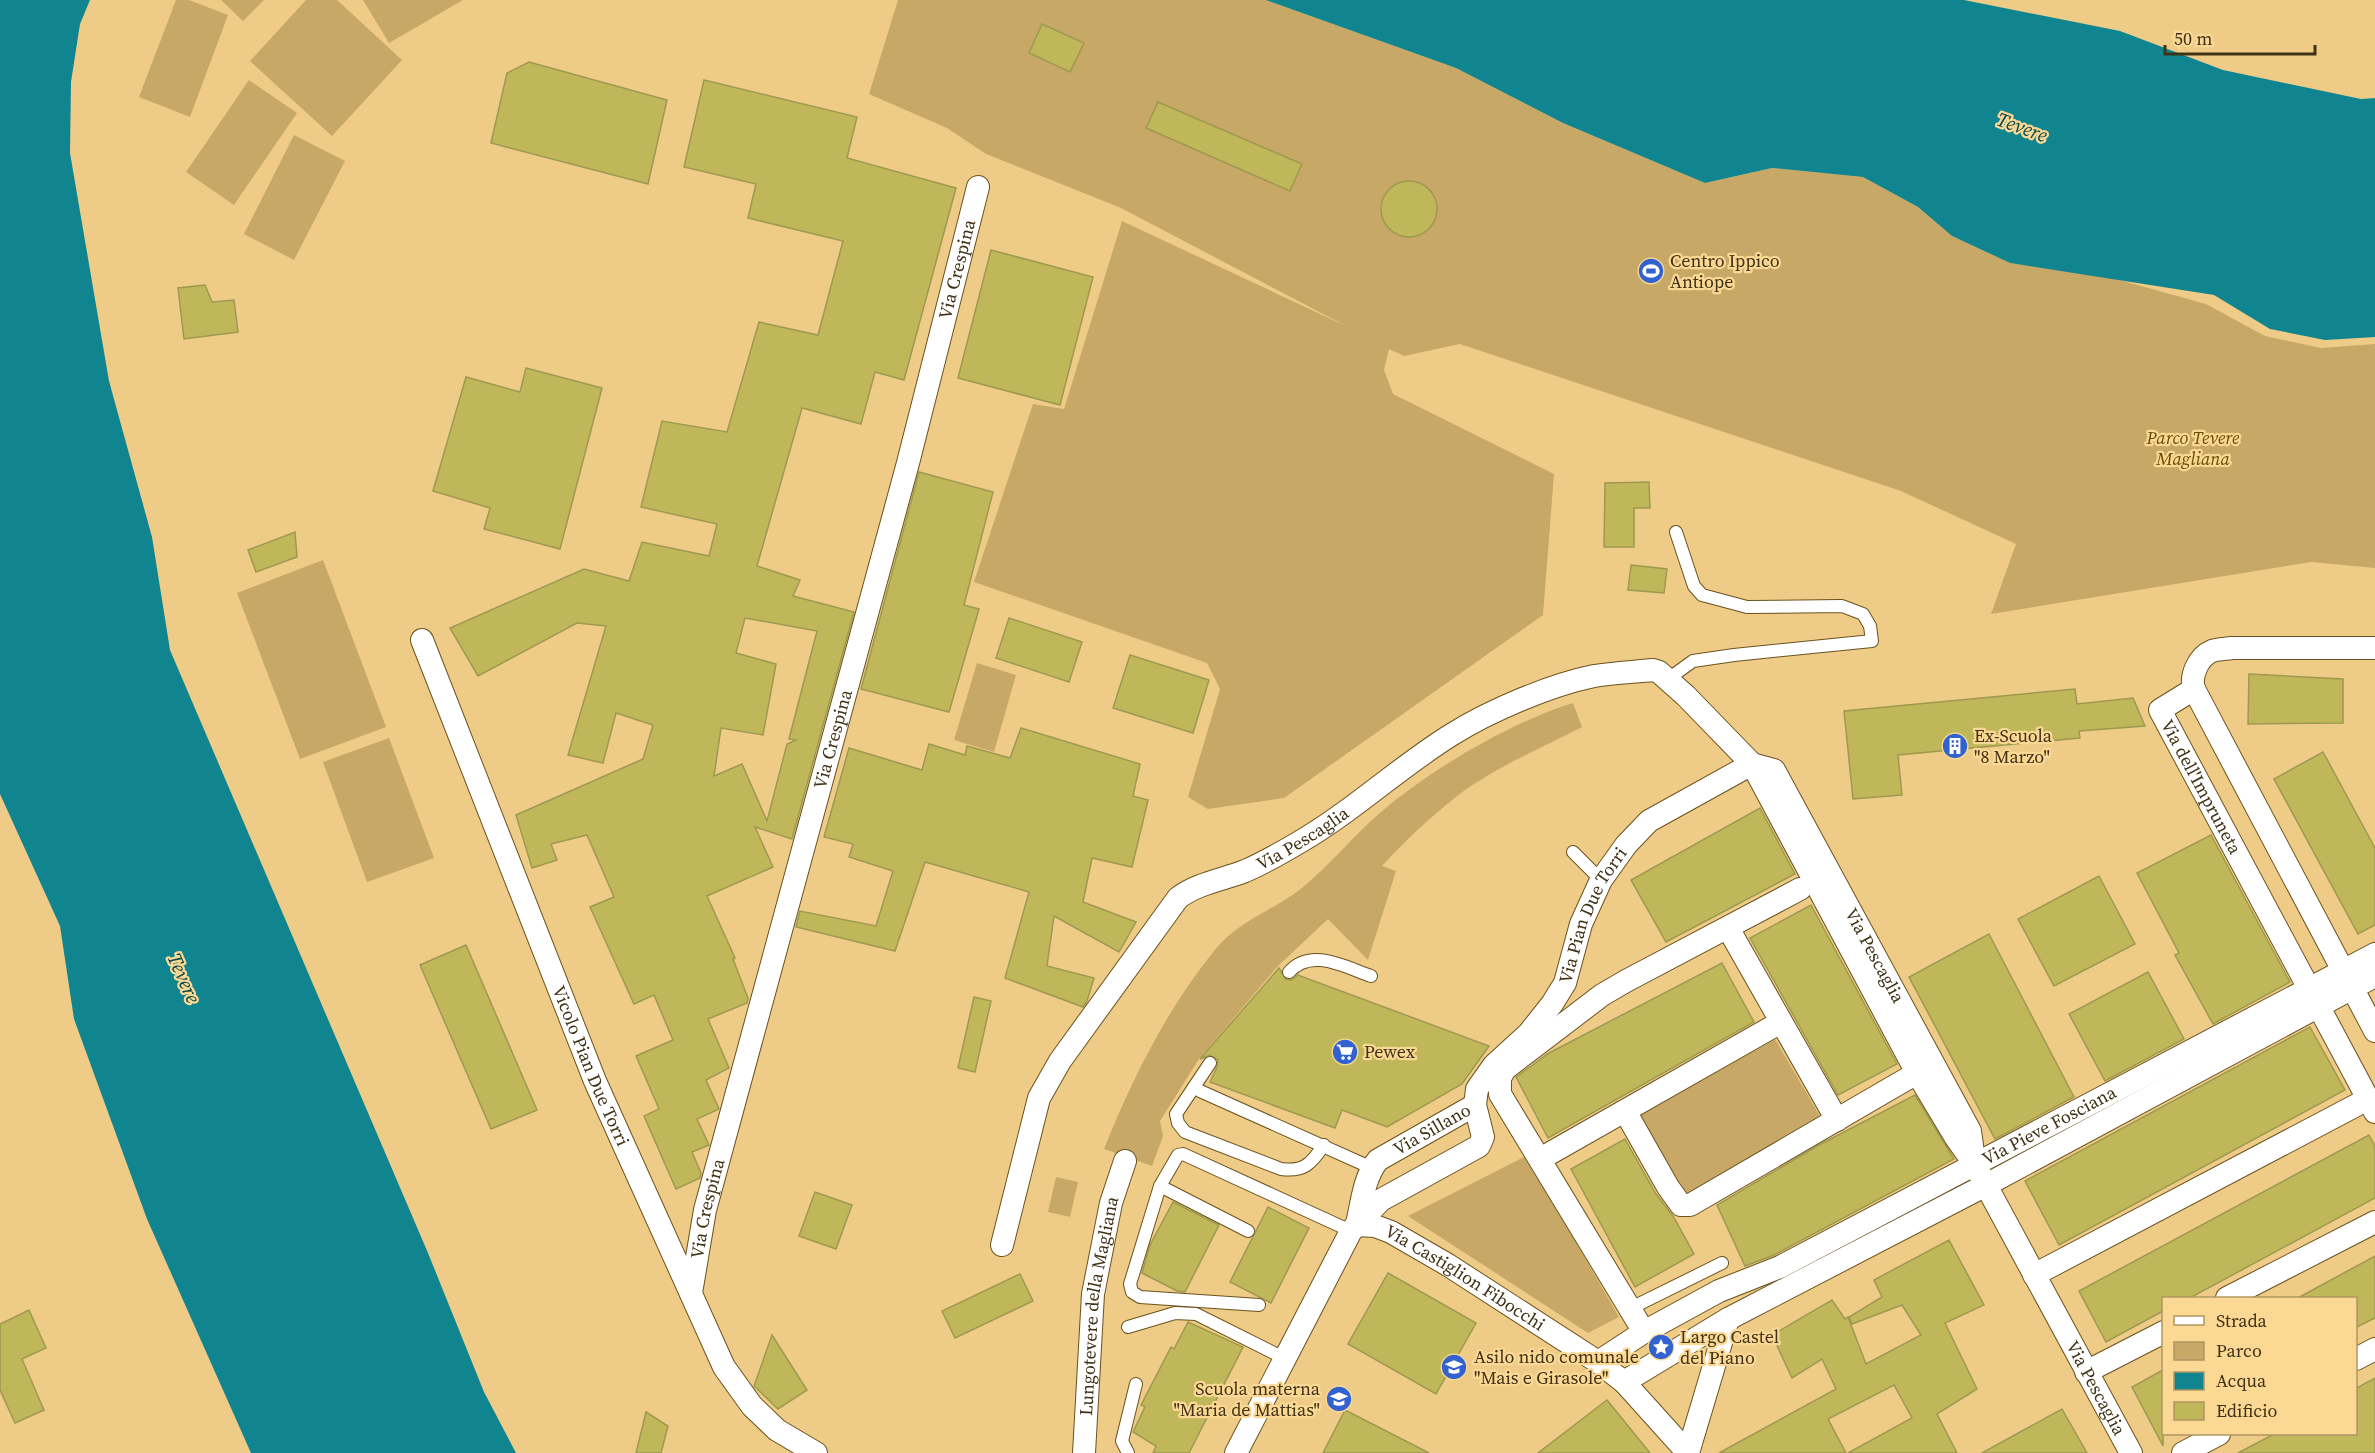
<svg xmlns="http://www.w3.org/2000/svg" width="2375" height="1453" viewBox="0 0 2375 1453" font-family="'Source Serif 4',serif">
<rect width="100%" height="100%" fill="#eecc87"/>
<!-- green -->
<g fill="#c8a866">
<polygon points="176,0 189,0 228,15 190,117 139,97"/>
<polygon points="221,0 264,0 243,21"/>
<polygon points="306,0 337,0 402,60 332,136 250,61"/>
<polygon points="363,0 463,0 389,43"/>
<polygon points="898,0 1266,0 1456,68 1563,123 1705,183 1772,168 1863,177 1918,207 1952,236 2010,263 2112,278 2206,304 2265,336 2321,348 2375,344 2375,568 2311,562 1991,614 2016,544 1901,491 1460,344 1404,356 1389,349 1384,370 1393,394 1554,474 1543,615 1284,798 1208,809 1188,797 1220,689 1207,663 974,582 1033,404 1064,409 1122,221 1346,326 1121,208 986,154 947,128 869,94"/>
<polygon points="249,80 297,113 234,205 186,172"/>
<polygon points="294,135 345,161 294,260 244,234"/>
<polygon points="323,560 386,727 300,759 237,593"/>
<polygon points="977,663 1016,675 994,752 954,740"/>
<path d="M 1573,703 L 1582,727 C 1540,749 1493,768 1456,797 C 1429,818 1405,841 1382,866 L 1396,871 L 1368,960 L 1328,919 L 1278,966 L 1199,1059 L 1160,1121 L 1163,1136 L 1152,1166 L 1104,1149 C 1132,1079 1167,1009 1214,951 C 1239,920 1273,911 1302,888 C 1330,865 1353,836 1381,812 C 1430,770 1511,722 1573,703 Z"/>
<polygon points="389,738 434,858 367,882 323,762"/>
<polygon points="1775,1039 1824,1123 1688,1199 1639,1115"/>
<polygon points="1526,1156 1619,1317 1588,1333 1408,1216"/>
<polygon points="1056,1177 1078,1182 1070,1217 1048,1212"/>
</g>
<!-- water -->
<g fill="#11858f">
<polygon points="0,0 90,0 80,24 71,82 70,153 109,381 152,537 170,650 428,1253 484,1392 516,1453 251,1453 147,1219 74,1019 60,926 0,794"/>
<polygon points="1266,0 1964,0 2120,31 2223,70 2361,99 2375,98 2375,337 2325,340 2270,329 2214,295 2010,263 1952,236 1918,207 1863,177 1772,168 1705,183 1563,123 1456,68"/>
</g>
<!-- building -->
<g fill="#bfb759" stroke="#9f9950" stroke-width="1.5" fill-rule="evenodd">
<polygon points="1042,24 1084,43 1070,72 1029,53"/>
<polygon points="529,62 667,100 648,184 491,143 507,73"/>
<path d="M 704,80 L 857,117 L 847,158 L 956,188 L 904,380 L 875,372 L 861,424 L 802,408 L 757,566 L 800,580 L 793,596 L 854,612 L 792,839 L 755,827 L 773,867 L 707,896 L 735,958 L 733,959 L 748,998 L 747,1003 L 708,1019 L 729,1068 L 706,1080 L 719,1109 L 697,1119 L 709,1145 L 692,1152 L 701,1173 L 700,1178 L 676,1189 L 644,1116 L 659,1109 L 636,1056 L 673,1040 L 654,995 L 634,1004 L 590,907 L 614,897 L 587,835 L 551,844 L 557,860 L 532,868 L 516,815 L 643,759 L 653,725 L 616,713 L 603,763 L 568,755 L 606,626 L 577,623 L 478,676 L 450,628 L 584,569 L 629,581 L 642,542 L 709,556 L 717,524 L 641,507 L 662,421 L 727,432 L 759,322 L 818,335 L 843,241 L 748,218 L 756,184 L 684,167 ZM 745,618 L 817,631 L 789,739 L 796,740 L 787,744 L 767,821 L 742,764 L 714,776 L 721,728 L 763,735 L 776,664 L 736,653 Z"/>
<polygon points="1158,102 1302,164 1290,191 1146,128"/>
<circle cx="1409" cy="209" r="28"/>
<polygon points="991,250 1093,277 1060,405 958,378"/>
<polygon points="205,285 212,302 234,300 238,332 184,339 178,288"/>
<polygon points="526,368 602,388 560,549 484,529 490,508 433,491 466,377 520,392"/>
<polygon points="919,472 993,492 964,605 979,609 949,712 861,689"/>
<polygon points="1649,482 1650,508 1634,508 1634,547 1604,547 1605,483"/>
<polygon points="295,532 297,557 256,572 248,550"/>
<polygon points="1631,565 1667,569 1664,593 1628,590"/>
<polygon points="1009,618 1082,642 1069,682 996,658"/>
<polygon points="1130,655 1209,680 1193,733 1113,708"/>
<polygon points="2249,674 2343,679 2343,723 2248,724"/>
<polygon points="2075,689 2077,704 2133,698 2145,726 2079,731 2080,738 1898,755 1902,795 1853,799 1844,711"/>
<polygon points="1021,728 1140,764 1133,796 1148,800 1132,867 1092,858 1083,902 1136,922 1119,952 1054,916 1047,966 1094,978 1087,1001 1083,1007 1005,978 1029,892 925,862 895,951 796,927 800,911 876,926 893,871 849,857 853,844 824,837 849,748 922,770 929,744 965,755 967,746 1010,758"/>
<polygon points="2323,752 2375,848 2375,925 2358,934 2274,779"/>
<polygon points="1760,808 1795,874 1666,942 1631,880"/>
<polygon points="2211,835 2290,982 2213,1024 2175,955 2179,953 2137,873"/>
<polygon points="2099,876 2135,944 2054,986 2018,919"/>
<polygon points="1811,905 1897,1064 1838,1095 1750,938"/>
<polygon points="1989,934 2074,1097 1995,1139 1909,977"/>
<polygon points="466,945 537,1110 491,1129 420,965"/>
<polygon points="1722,963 1754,1022 1548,1138 1516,1077 1549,1053"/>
<polygon points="1279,968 1286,979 1291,980 1298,975 1489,1046 1462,1084 1387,1127 1342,1110 1335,1128 1210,1082 1217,1067 1218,1060 1210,1055 1200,1059"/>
<polygon points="2148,972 2184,1039 2105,1081 2069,1014"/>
<polygon points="974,997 991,1001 975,1072 958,1068"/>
<polygon points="2310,1027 2345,1090 2059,1245 2025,1181"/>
<polygon points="1915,1095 1954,1159 1774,1255 1745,1266 1717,1205 1819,1145"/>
<polygon points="2369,1135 2375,1146 2375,1198 2188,1299 2163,1299 2163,1311 2106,1342 2079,1291"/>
<polygon points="1625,1139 1656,1194 1673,1216 1694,1254 1635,1287 1571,1169"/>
<polygon points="815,1192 852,1205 836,1249 799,1236"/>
<polygon points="1173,1202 1219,1225 1185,1292 1177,1291 1142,1273 1150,1245"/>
<polygon points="1268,1207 1309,1228 1271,1303 1230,1282"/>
<polygon points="1949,1240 1984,1305 1945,1323 1977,1389 1937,1414 1957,1453 1848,1453 1912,1418 1894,1385 1828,1419 1846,1453 1719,1453 1836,1389 1822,1359 1792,1378 1772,1335 1832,1300 1845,1319 1848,1317 1866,1364 1921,1335 1902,1305 1852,1324 1849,1317 1882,1297 1874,1280"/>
<polygon points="2375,1256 2375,1318 2355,1328 2355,1299 2296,1299"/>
<polygon points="1388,1273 1476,1323 1436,1394 1348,1344"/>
<polygon points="1020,1274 1033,1301 955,1338 942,1311"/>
<polygon points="29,1310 46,1348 22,1359 44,1410 15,1423 0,1390 0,1324"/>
<polygon points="1188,1322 1243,1347 1189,1453 1153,1453 1156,1446 1133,1432 1145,1407 1141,1405 1171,1347 1174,1349"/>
<polygon points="772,1335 807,1390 778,1409 754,1386"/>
<polygon points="2163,1370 2163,1446 2132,1387"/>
<polygon points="2375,1378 2375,1453 2238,1453 2274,1434 2355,1434 2355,1389"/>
<polygon points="1607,1400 1650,1453 1538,1453"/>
<polygon points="2062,1409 2087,1453 1982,1453"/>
<polygon points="1345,1410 1429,1453 1323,1453"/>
<polygon points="646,1412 668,1426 661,1453 636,1453"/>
</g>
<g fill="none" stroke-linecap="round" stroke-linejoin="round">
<!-- service casing -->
<g stroke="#6a521e" stroke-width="14">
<g id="service">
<polyline points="1668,679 1693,661 1734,655 1872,641 1870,626 1863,614 1842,606 1747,607 1702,595 1694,586 1676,532"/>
<polyline points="1573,852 1601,880"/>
<path d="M 1289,972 C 1311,947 1345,967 1371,976"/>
<path d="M 1210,1063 L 1176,1114 L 1178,1123 L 1185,1132 L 1281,1169 C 1304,1172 1311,1164 1324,1145"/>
<polyline points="1194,1087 1200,1091 1372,1168"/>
<polyline points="1160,1186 1248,1231"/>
<polyline points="1259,1305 1140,1297 1132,1292 1130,1284 1160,1186 1178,1155 1183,1154 1351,1231"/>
<polyline points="1631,1308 1722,1263"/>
<polyline points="1128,1327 1175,1313 1196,1314 1284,1358"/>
<polyline points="1128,1453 1122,1441 1136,1384"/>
</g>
</g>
<!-- minor casing -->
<g stroke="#6a521e" stroke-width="24">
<g id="minor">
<path id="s1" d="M 422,640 L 595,1081 L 724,1367 L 752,1406 L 777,1430 L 816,1453"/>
<path d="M 2194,689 C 2190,676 2198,657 2212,651 C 2218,649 2225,649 2232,648 L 2375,648"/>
<path id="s2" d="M 1752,764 L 1774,770 L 1970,1131 L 1974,1160"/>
<polyline points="1728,928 1837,1120"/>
<path id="s3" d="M 2375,1031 L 2194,689 L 2160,710 L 2375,1112"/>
<polyline points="1625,1111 1668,1187 1681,1205 1690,1205 1917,1073"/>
<polyline points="1540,1159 1781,1022"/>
<path id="s4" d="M 1357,1224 C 1362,1202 1364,1177 1378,1160 L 1475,1105"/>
<path id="s5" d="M 1356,1225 L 1375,1226 L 1391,1232 L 1448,1265 L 1598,1362 L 1624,1382 L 1688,1453"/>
<path id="s6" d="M 1002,1245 L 1039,1098 L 1060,1061 L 1178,898 C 1198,883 1222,880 1245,871 C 1264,863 1281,853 1298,843 C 1352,812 1398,768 1451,735 C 1489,711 1550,685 1594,676 C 1613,673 1634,672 1653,670 L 1659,672 L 1686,696 L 1752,764 L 1917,1073 L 1956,1138 L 1975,1165 L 2131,1453"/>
<polyline points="2034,1275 2368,1099"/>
<path id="s7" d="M 691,1293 L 705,1210 L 908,463 L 978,187"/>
<polyline points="2227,1298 2375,1222"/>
<polyline points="1644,1332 1500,1094 1500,1078 1505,1069 1602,995 1626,981 1800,889"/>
<polyline points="2356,1359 2375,1349"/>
<path id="s8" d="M 1598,1362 L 1644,1332 L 1719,1291 L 1780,1267 L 2375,954"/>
<polyline points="2086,1372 2164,1332"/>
<polyline points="1624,1382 1728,1319 1986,1185 2375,976"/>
<path id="s9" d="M 1084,1453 L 1093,1294 L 1111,1203 L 1125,1161"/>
<path id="s10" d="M 1236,1453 L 1351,1231 L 1381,1200 L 1479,1146 L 1483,1137 L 1475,1105 L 1477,1089 L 1494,1065 L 1529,1033 L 1552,1004 L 1565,983 L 1581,924 L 1601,880 L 1626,845 L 1649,821 L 1752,764"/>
<polyline points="1688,1453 1728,1319"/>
<polyline points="2183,1453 2219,1434"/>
</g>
</g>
<!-- service -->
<use href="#service" stroke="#fff" stroke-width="12"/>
<!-- minor -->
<use href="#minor" stroke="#fff" stroke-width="22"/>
</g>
<!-- icons -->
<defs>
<g id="stadium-disc" transform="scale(1.35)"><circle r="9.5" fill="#3261d0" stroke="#fbd994"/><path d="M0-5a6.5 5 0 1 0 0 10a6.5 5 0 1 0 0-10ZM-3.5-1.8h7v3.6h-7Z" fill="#fff"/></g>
<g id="building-disc" transform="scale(1.35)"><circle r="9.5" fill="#3261d0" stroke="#fbd994"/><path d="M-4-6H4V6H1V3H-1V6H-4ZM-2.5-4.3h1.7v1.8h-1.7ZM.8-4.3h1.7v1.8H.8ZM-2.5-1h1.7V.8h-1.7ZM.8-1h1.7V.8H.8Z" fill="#fff"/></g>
<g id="supermarket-disc" transform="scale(1.35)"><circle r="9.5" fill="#3261d0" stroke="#fbd994"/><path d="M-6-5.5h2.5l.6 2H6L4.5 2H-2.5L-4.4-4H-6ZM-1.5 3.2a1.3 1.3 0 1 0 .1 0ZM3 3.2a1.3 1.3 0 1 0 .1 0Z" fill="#fff"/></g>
<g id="sight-disc" transform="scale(1.35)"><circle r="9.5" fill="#3261d0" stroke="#fbd994"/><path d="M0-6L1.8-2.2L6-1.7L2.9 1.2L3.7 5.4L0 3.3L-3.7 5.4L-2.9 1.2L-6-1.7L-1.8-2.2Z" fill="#fff"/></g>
<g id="school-disc" transform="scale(1.35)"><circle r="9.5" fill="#3261d0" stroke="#fbd994"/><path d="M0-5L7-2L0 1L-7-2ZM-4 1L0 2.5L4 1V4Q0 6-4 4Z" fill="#fff"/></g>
</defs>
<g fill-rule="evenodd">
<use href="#stadium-disc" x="1651" y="271"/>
<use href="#building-disc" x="1955" y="746"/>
<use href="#supermarket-disc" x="1345" y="1052"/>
<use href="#sight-disc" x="1661" y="1347"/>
<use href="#school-disc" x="1454" y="1367"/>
<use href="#school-disc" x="1339" y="1399"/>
</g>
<g text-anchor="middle" stroke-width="4.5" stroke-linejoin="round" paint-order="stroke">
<!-- poi labels -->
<g font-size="18" fill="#403216" stroke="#fbd994" text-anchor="start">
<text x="1670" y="267">Centro Ippico<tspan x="1670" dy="21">Antiope</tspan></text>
<text x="1974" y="742">Ex-Scuola<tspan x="1974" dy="21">"8 Marzo"</tspan></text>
<text x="1364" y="1058">Pewex</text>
<text x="1680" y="1343">Largo Castel<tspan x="1680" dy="21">del Piano</tspan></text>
<text x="1474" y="1363">Asilo nido comunale<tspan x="1474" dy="21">"Mais e Girasole"</tspan></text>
<text x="1320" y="1395" text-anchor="end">Scuola materna<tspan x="1320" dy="21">"Maria de Mattias"</tspan></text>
</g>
<!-- street labels -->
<g font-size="18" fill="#403216" stroke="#fbd994">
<text dy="6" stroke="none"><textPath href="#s7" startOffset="1058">Via Crespina</textPath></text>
<text dy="6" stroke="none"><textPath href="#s7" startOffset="572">Via Crespina</textPath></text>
<text dy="6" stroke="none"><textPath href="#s3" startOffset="514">Via dell'Impruneta</textPath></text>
<text dy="6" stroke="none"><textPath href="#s6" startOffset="534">Via Pescaglia</textPath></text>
<text dy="6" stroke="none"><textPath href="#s10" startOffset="676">Via Pian Due Torri</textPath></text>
<text dy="6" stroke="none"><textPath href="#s2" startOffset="234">Via Pescaglia</textPath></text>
<text dy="6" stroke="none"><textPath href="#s1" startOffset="458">Vicolo Pian Due Torri</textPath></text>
<text dy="6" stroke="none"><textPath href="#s8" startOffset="510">Via Pieve Fosciana</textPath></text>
<text dy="6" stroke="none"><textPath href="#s4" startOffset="130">Via Sillano</textPath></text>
<text dy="6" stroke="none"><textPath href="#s7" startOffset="86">Via Crespina</textPath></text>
<text dy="6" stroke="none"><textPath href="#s5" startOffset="123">Via Castiglion Fibocchi</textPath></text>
<text dy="6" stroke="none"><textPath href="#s9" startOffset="148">Lungotevere della Magliana</textPath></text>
<text dy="6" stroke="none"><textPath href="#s6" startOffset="1780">Via Pescaglia</textPath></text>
</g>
<!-- park labels -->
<g font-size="18" font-style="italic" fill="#6a4e07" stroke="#fbd994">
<text x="2193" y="444">Parco Tevere<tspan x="2193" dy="21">Magliana</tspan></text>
</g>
<!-- water labels -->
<g font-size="20" font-style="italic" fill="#0a484d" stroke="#fbd994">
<text transform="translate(2022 127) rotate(20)" y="7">Tevere</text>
<text transform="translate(184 978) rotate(66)" y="7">Tevere</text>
</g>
</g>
<!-- legend -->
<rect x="2162" y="1297" width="195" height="138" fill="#fbd994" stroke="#b09662" stroke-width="1.5"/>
<rect x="2174" y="1316" width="30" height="9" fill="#ffffff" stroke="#b09662" stroke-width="1.5"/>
<text x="2216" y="1327" font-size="18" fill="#403216">Strada</text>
<rect x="2174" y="1342" width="30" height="18" fill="#c8a866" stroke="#b09662" stroke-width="1.5"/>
<text x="2216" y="1357" font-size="18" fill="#403216">Parco</text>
<rect x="2174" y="1372" width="30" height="18" fill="#11858f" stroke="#b09662" stroke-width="1.5"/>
<text x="2216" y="1387" font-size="18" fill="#403216">Acqua</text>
<rect x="2174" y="1402" width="30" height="18" fill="#bfb759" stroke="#b09662" stroke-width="1.5"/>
<text x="2216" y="1417" font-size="18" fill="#403216">Edificio</text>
<!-- scale -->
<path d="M2165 45v9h150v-9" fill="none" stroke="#403216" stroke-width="3"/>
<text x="2174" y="45" font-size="18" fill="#403216" stroke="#fbd994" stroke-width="4.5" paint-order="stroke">50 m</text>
</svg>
